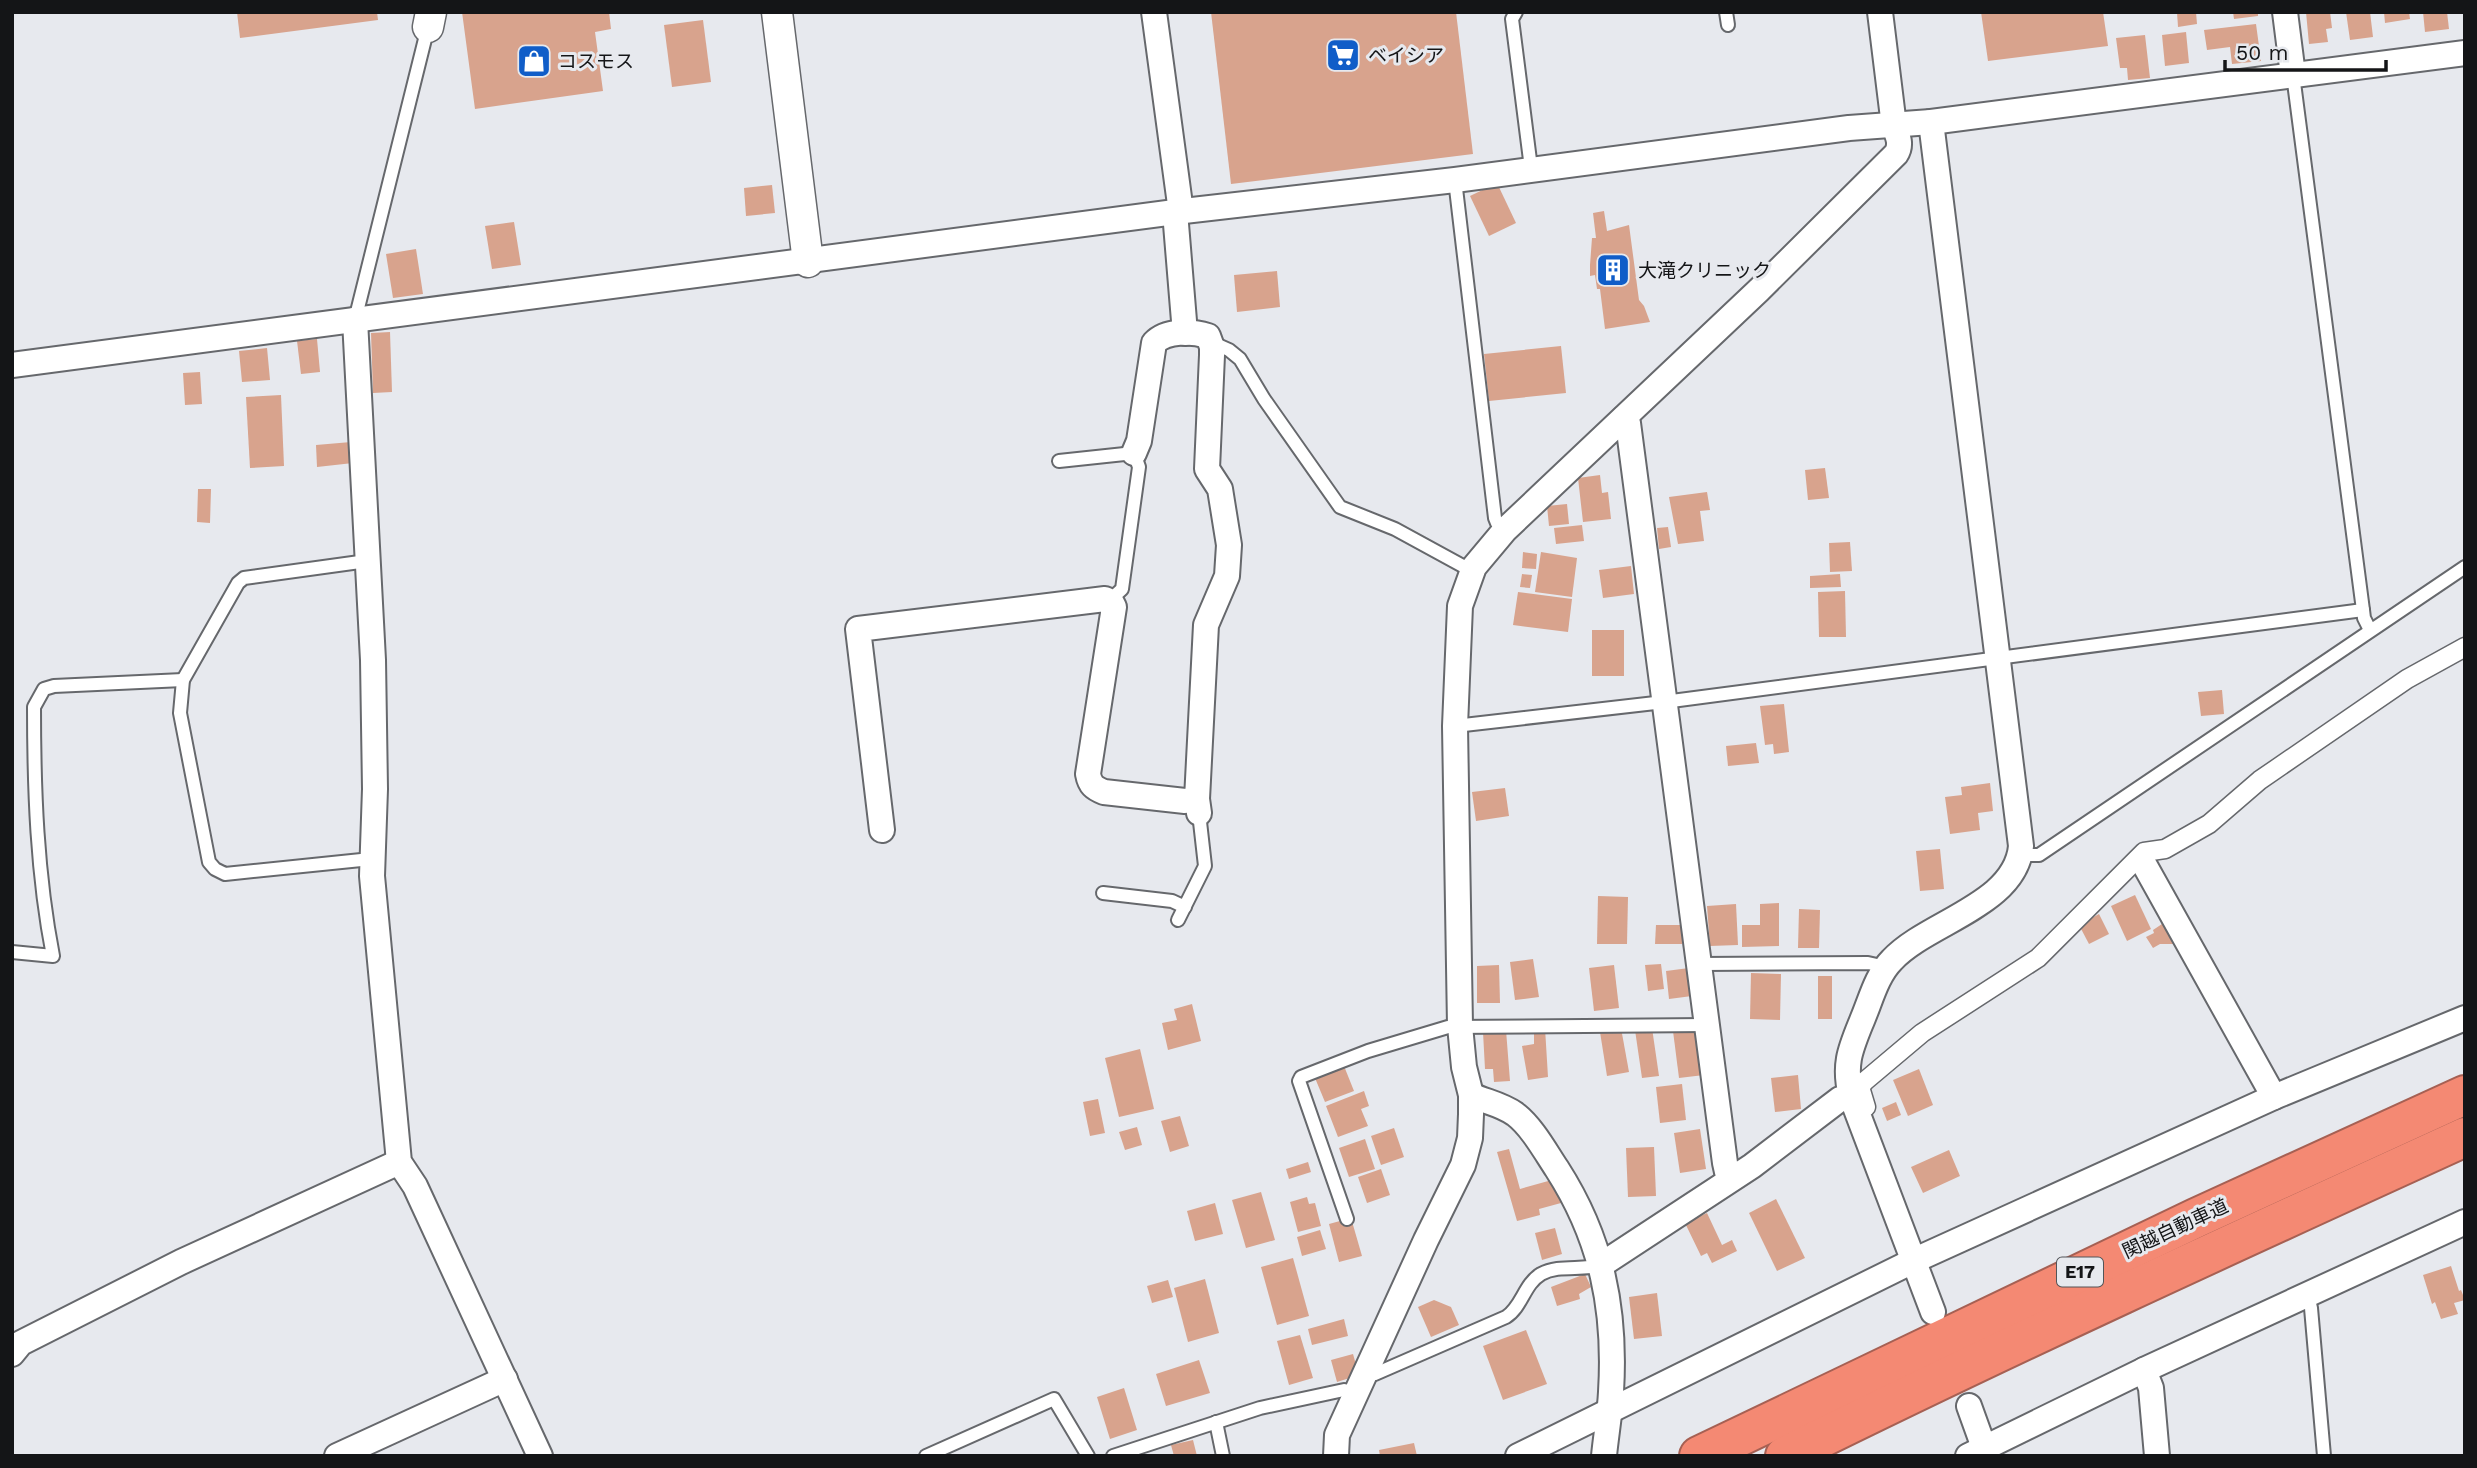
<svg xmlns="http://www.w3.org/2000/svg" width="2477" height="1468" viewBox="0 0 2477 1468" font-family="'Work Sans','Noto Sans JP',sans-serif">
<rect width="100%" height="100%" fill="#e7e9ee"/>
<!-- building -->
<g fill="#d8a38d">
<polygon points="237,12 377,12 378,20 240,38"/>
<polygon points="462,12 609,12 611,29 595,32 603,91 475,109"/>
<polygon points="1211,12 1456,12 1473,154 1231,184"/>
<polygon points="1981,12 2103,12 2108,46 1988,61"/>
<polygon points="2177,12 2196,12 2197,24 2178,27"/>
<polygon points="2233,12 2258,12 2258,16 2234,19"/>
<polygon points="2306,12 2330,12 2332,28 2326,29 2328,42 2309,44"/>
<polygon points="2346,12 2370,12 2373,37 2350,40"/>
<polygon points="2384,12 2409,12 2410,19 2385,23"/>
<polygon points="2423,12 2447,12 2449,29 2425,32"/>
<polygon points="703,20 711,82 672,87 664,25"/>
<polygon points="2256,24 2261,61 2232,64 2230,47 2207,50 2204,30"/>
<polygon points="2186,32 2189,63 2165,66 2162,35"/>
<polygon points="2145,35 2150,78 2128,80 2127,68 2120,68 2116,38"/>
<polygon points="1497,183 1516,223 1489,236 1470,196"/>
<polygon points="772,185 775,213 746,216 744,188"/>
<polygon points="1604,211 1607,231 1629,225 1639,300 1644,306 1650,322 1605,329 1600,289 1597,289 1595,275 1590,276 1590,265 1592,238 1596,238 1593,213"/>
<polygon points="514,222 521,265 492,269 485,226"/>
<polygon points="416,249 423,294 393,298 386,254"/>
<polygon points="1277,271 1280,307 1237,312 1234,275"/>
<polygon points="390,332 392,392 373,393 371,333"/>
<polygon points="317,339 320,372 301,374 297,341"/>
<polygon points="1561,346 1566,393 1489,401 1484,354"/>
<polygon points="267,348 270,380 242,382 239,351"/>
<polygon points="200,372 202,404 185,405 183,373"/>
<polygon points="281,395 284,466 250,468 246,397"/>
<polygon points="351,442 353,463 317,467 316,445"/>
<polygon points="1825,468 1829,498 1808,500 1805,470"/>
<polygon points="1600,475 1602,493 1608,492 1611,519 1583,522 1578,478"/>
<polygon points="198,489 211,489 210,523 197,522"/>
<polygon points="1707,492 1710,510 1700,511 1704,541 1678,544 1669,497"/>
<polygon points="1567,504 1569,524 1549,526 1547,506"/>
<polygon points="1582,525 1584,541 1556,544 1554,528"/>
<polygon points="1668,527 1671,547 1659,549 1657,528"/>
<polygon points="1850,542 1852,571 1830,572 1829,543"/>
<polygon points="1523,552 1537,554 1536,569 1522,568"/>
<polygon points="1541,552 1577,558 1572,597 1535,592"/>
<polygon points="1631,566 1634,594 1603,598 1599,570"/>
<polygon points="1522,574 1532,575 1530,588 1520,587"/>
<polygon points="1840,574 1841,587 1810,588 1810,576"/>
<polygon points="1845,591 1846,637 1819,637 1818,592"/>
<polygon points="1518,592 1572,599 1568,632 1513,625"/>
<rect x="1592" y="630" width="32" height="46"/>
<polygon points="2222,690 2224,714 2201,716 2198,692"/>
<polygon points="1784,704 1789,752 1774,754 1773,744 1765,745 1760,706"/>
<polygon points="1756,743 1759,763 1728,766 1726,746"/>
<polygon points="1990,783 1993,811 1978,813 1980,830 1950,834 1945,797 1962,795 1961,787"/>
<polygon points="1505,788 1509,816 1476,821 1472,792"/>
<polygon points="1940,849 1944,889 1920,891 1916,851"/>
<polygon points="2135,895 2151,929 2127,941 2111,906"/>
<polygon points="1598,896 1628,897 1627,944 1597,944"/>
<polygon points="1779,903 1779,946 1742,947 1742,925 1760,925 1760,904"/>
<polygon points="1736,904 1738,945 1710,946 1707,906"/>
<polygon points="1799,909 1820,910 1819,948 1798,948"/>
<polygon points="2099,914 2109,934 2089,944 2079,925"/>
<polygon points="2168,920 2183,944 2160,944 2153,948 2146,937 2154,933 2153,930"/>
<polygon points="1656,925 1682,925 1682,944 1655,944"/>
<polygon points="1533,959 1539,997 1515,1000 1510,962"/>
<polygon points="1661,964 1664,989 1648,991 1645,965"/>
<polygon points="1499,965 1500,1003 1477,1003 1477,966"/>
<polygon points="1614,965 1619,1008 1594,1011 1589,968"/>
<polygon points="1689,968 1692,996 1669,999 1666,971"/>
<polygon points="1751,973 1781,974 1780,1020 1750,1019"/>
<rect x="1818" y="976" width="14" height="43"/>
<polygon points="1192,1004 1201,1041 1168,1050 1162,1023 1177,1020 1174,1009"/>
<polygon points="1534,1028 1545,1028 1548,1077 1528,1080 1522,1046 1534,1044"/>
<polygon points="1621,1028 1629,1072 1607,1076 1600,1032"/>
<polygon points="1652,1028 1659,1076 1642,1078 1635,1030"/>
<polygon points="1698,1028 1704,1075 1679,1078 1673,1031"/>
<polygon points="1506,1030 1510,1081 1494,1082 1493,1069 1485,1069 1483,1032"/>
<polygon points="1140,1049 1154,1109 1119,1117 1105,1058"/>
<polygon points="1344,1066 1354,1091 1325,1102 1315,1078"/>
<polygon points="1919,1069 1933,1105 1908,1116 1893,1080"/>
<polygon points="1798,1075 1801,1109 1775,1112 1771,1078"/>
<polygon points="1682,1084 1686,1120 1660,1123 1656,1087"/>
<polygon points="1364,1091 1369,1106 1361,1109 1368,1126 1338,1137 1326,1106"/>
<polygon points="1098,1099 1105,1133 1090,1136 1083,1102"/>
<polygon points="1896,1102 1901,1115 1887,1121 1882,1108"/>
<polygon points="1180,1116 1189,1146 1170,1152 1161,1121"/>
<polygon points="1137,1127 1142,1145 1125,1150 1119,1132"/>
<polygon points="1394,1128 1404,1157 1381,1165 1371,1136"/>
<polygon points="1700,1129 1706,1169 1680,1173 1674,1133"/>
<polygon points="1365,1139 1375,1169 1349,1177 1339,1148"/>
<polygon points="1654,1147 1656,1196 1628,1197 1626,1148"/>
<polygon points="1509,1149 1520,1189 1559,1178 1572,1200 1539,1209 1540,1215 1517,1221 1497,1152"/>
<polygon points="1949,1150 1960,1176 1923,1193 1911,1167"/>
<polygon points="1308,1162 1311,1172 1289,1179 1286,1169"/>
<polygon points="1381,1169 1390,1195 1367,1203 1358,1177"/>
<polygon points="1261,1192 1275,1240 1246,1248 1232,1200"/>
<polygon points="1307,1197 1309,1204 1315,1203 1321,1226 1298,1232 1290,1202"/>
<polygon points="1776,1199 1805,1258 1777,1271 1749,1213"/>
<polygon points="1215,1203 1223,1234 1195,1241 1187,1211"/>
<polygon points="1707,1213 1722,1245 1732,1240 1737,1251 1712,1263 1707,1253 1701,1256 1685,1223"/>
<polygon points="1351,1218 1362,1256 1339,1262 1329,1224"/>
<polygon points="1555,1228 1562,1254 1542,1260 1535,1233"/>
<polygon points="1320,1230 1326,1249 1302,1256 1297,1237"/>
<polygon points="1293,1258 1309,1316 1277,1325 1261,1267"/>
<polygon points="2451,1266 2459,1291 2461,1290 2465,1300 2454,1303 2458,1314 2441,1319 2435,1302 2432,1304 2423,1275"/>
<polygon points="1585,1274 1591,1287 1579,1294 1580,1299 1557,1306 1551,1287"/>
<polygon points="1205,1279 1219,1333 1188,1342 1174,1288"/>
<polygon points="1168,1280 1173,1297 1152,1303 1147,1286"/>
<polygon points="1657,1293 1662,1336 1634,1339 1629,1297"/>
<polygon points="1434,1300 1451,1307 1459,1325 1431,1337 1418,1307"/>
<polygon points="1344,1319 1348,1336 1312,1345 1308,1329"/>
<polygon points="1526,1330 1547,1384 1503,1400 1483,1346"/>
<polygon points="1300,1335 1313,1378 1289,1385 1277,1341"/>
<polygon points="1353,1354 1359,1375 1337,1382 1331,1360"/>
<polygon points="1199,1360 1210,1393 1166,1406 1156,1374"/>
<polygon points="1124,1388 1137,1430 1110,1439 1097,1397"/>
<polygon points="1193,1440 1197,1456 1174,1456 1171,1445"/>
<polygon points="1414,1443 1417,1456 1380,1456 1379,1450"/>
</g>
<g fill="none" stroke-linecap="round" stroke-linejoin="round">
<!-- service casing -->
<g stroke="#66686c" stroke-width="16">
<g id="service">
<polyline points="1516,12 1512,19 1531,168"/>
<polyline points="1726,12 1728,25"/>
<polyline points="2293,75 2363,610 2364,618 2370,630"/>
<polyline points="1455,180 1495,518 1497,523 1505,530"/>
<polyline points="355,320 428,27"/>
<polyline points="1212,347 1220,346 1229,350 1240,359 1264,399 1340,507 1395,529 1472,571"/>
<polyline points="1059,461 1134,453 1139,467 1122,589 1109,601"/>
<polyline points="367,561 244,578 238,583 183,680 180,713 209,862 215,869 225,874 371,859"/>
<polyline points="1455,726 1664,702 2363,610"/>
<polyline points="2020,855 2039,855 2465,567"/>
<polyline points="1103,893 1172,901 1185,907"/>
<polyline points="1178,920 1205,866 1199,813"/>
<path d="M 12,952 L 53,956 C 37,874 34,791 34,707 L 44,689 L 54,686 L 183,680"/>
<polyline points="1700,964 1868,963 1886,967"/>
<polyline points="1347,1219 1299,1081 1301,1077 1368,1051 1448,1027 1707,1025"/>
<polyline points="2308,1295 2311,1308 2324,1456"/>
<path d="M 1366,1371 L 1375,1374 L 1506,1317 C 1522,1307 1524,1284 1541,1274 C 1559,1264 1582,1271 1601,1265"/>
<polyline points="1216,1422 1223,1456"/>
<polyline points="926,1456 1054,1399 1088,1456"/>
<polyline points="1113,1456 1260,1408 1344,1390 1355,1393"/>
</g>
</g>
<!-- pedestrian casing -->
<g stroke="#66686c" stroke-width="21">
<polyline id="pedestrian" points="1866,1107 1860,1087 1865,1081 1922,1033 2038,958 2144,852 2165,849 2209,824 2260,780 2407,679 2465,647"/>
</g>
<!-- minor casing -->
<g stroke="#66686c" stroke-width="28">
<g id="minor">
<polyline points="1154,12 1181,212"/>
<polyline points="2285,12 2293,75"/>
<path d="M 1931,122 L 2021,846 C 2016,905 1927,922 1892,960 C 1877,975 1871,999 1863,1018 C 1851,1048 1843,1063 1851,1096 L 1933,1312"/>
<polyline points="1175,212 1185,333"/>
<polyline points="355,320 373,660 375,789 372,876 399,1162 415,1186 540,1456"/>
<polyline points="12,365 1175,212 1455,180 1849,128 1931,122 2465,53"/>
<polyline points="1624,418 1628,423 1725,1163 1727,1172 1733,1177"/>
<path d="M 1134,453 L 1139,441 L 1154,343 C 1166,330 1192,331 1208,336 L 1212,347 L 1212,355 L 1207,469 L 1220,489 L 1229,545 L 1227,576 L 1206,625 L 1197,799 L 1199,813"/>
<path d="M 882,830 L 858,629 L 1105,599 L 1112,603 L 1114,607 L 1088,774 C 1090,785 1094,788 1104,792 L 1185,801 L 1197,799"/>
<polyline points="2144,864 2274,1097"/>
<path d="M 1471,1095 C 1486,1102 1501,1104 1515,1114 C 1532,1127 1545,1151 1557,1169 C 1602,1239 1616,1310 1611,1392 C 1610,1413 1606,1435 1604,1456"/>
<polyline points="1601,1265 1752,1166 1840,1099 1851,1096"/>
<polyline points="12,1354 21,1343 181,1262 399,1162"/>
<polyline points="2144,1370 2151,1388 2157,1456"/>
<polyline points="1969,1406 1987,1456"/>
<polyline points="337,1456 505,1379"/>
<path d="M 1336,1456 L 1337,1435 L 1426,1240 L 1463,1165 L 1470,1138 L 1471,1114 L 1471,1095 L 1464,1067 L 1460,1026 L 1455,726 L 1460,606 L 1474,567 L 1505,530 L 1759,290 L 1896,154 C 1902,145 1898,136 1894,126 L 1880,12"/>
<polyline points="1518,1456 1913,1261 2274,1097 2465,1018"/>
<polyline points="1968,1456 2144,1370 2465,1222"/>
</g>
</g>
<!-- tertiary casing -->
<g stroke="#66686c" stroke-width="33">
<g id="tertiary">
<polyline points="777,12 808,262"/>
<polyline points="428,27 431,12"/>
</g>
</g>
<!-- motorway casing -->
<g stroke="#a66053" stroke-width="42">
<g id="motorway">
<polyline points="1699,1456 2196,1218 2465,1095"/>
<path d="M 1785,1456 C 2009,1345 2237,1241 2465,1137"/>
</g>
</g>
<!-- service -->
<use href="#service" stroke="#fff" stroke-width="12"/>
<!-- pedestrian -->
<use href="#pedestrian" stroke="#fff" stroke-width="18"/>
<!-- minor -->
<use href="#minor" stroke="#fff" stroke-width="24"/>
<!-- tertiary -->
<use href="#tertiary" stroke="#fff" stroke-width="30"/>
<!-- motorway -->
<use href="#motorway" stroke="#f48973" stroke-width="38"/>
</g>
<!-- icons -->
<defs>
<g id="supermarket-square" transform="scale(1.75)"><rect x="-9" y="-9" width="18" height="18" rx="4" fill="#105dc8" stroke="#e7e9ee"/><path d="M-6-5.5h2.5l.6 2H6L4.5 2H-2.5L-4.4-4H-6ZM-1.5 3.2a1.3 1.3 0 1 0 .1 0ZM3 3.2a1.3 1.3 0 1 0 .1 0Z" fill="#fff"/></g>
<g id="shop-square" transform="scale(1.75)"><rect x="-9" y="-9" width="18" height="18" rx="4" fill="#105dc8" stroke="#e7e9ee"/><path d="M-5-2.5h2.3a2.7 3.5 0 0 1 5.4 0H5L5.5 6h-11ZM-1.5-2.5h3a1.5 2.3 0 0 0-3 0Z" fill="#fff"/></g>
<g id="building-square" transform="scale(1.75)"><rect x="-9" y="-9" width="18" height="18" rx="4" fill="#105dc8" stroke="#e7e9ee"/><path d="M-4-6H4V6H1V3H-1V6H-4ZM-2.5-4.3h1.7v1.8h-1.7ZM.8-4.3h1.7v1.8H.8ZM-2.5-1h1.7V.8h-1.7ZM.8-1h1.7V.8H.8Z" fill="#fff"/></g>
</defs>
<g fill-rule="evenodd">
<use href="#supermarket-square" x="1343" y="55"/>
<use href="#shop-square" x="534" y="61"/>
<use href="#building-square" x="1613" y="270"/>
</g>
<g text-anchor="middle" stroke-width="6" stroke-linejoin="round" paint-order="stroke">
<!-- shield labels -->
<rect fill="#e7e9ee" stroke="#535558" stroke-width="2" x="2057" y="1257.5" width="46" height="29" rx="5"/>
<g font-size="18" font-weight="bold" fill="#141517">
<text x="2080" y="1278">E17</text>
</g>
<!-- poi labels -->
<g font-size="19" fill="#141517" stroke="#e7e9ee" text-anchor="start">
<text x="1368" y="62">ベイシア</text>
<text x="558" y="68">コスモス</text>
<text x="1638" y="277">大滝クリニック</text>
</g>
<!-- street labels -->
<g font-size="19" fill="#141517" stroke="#e7e9ee">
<text transform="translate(2175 1228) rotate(-25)" y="7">関越自動車道</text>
</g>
</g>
<!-- border -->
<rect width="2477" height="1468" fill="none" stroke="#141517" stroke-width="28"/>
<!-- scale -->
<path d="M2225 60v10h161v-10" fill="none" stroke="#141517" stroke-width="3.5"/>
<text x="2236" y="60" font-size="21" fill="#141517" stroke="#e7e9ee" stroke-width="5" paint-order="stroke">50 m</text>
</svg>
